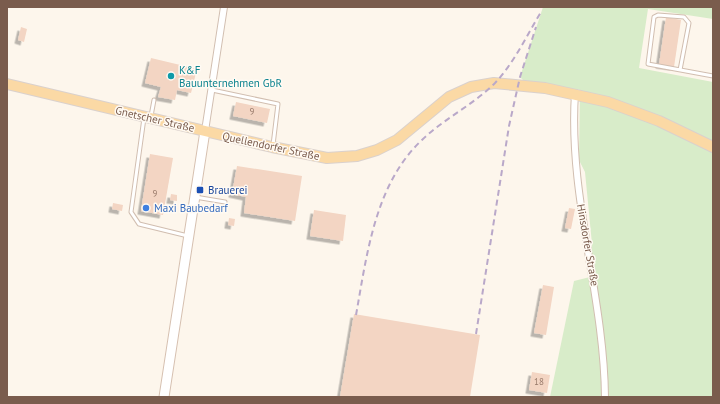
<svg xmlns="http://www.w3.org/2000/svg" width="720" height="404" viewBox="0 0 720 404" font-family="'PT Sans',sans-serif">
<defs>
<filter id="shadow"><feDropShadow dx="-3.5" dy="3.5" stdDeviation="0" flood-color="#0004"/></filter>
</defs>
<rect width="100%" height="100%" fill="#fdf6ec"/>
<!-- green -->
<polygon fill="#d8ecc9" points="543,7 713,7 713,19 648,9 639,68 713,82 713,397 550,397 574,281 590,277 592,244 585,172 579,160 580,90 524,81 520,77"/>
<!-- building -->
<g fill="#f3d5c3" filter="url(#shadow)">
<polygon points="666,17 681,20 674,67 659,65"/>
<polygon points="21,27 27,29 24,42 18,40"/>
<polygon points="151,58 197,69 191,93 177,90 175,100 158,97 161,87 145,83"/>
<polygon points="236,102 270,109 267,123 233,116"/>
<polygon points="150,154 173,158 163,215 141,211"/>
<polygon points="237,166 302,176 295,221 244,213 246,197 232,194"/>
<polygon points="171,194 177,195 177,201 170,200"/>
<polygon points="113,203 123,205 122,211 112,209"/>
<polygon points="569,208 575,209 571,229 565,228"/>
<polygon points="314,210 346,215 343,241 310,236"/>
<polygon points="229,218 235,219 234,226 228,225"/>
<polygon points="543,285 554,287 546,335 534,333"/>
<polygon points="354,314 480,335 470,397 340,397"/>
<polygon points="532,372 550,375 547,393 529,390"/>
</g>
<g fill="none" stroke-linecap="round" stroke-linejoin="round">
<!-- lane casing -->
<g stroke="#d1beb0" stroke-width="5">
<g id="lane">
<polyline points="680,70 689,23 684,17 658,15 654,17 648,64 713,76"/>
<polyline points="212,90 278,104 273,145"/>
<polyline points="151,116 154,100"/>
<polyline points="144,118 131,212 139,224 188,236"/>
<polyline points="195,197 225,202"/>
</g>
</g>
<!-- street casing -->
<g stroke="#d1beb0" stroke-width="8">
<g id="street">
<path d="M 575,93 C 568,196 604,295 605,397"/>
<polyline points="205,131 224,7"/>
</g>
</g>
<!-- secondary casing -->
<g stroke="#d6c0b0" stroke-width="11">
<polyline id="secondary" points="164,397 205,131"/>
</g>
<!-- primary casing -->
<g stroke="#dad1cd" stroke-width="12">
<polyline id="primary" points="7,84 272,147 327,158 357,156 377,150 397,140 449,97 471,87 494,83 545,88 608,102 659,121 713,147"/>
</g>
<!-- lane -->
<use href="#lane" stroke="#fff" stroke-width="3"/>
<!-- street -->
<use href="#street" stroke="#fff" stroke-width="6"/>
<!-- secondary -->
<use href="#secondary" stroke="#fff" stroke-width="9"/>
<!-- primary -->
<use href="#primary" stroke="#fbd9a5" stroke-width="10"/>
<!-- rail -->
<g stroke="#b9a8c9" stroke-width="2" stroke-dasharray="6 4" stroke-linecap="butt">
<path d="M 356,315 C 367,254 375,183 423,139 C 445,118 473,105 495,83 C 514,63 527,35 541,12"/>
<polyline points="476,334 509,126 520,77 536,27"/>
</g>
</g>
<!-- markers -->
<circle fill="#0f9aa8" stroke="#fffaf3" stroke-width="1.5" cx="171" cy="76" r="4"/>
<rect fill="#1a4fb4" stroke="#fffaf3" stroke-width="1.5" x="196" y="186" width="8" height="8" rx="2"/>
<circle fill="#3f7fe0" stroke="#fffaf3" stroke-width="1.5" cx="146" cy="208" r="4"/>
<g text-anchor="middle" stroke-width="3" stroke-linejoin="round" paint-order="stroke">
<!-- number labels -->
<g font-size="9" fill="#987a6a">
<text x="252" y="115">9</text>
<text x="155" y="197">9</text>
<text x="539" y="385">18</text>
</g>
<!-- culture labels -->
<g font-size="11" fill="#0d838f" stroke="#fffaf3" text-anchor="start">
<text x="179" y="74">K&amp;F<tspan x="179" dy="13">Bauunternehmen GbR</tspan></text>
</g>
<!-- street labels -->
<g font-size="11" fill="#7a5c4d" stroke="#fffaf3">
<text transform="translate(155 119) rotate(13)" y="4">Gnetscher Straße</text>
<text transform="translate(271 146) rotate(12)" y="4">Quellendorfer Straße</text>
<text transform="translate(588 245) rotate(80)" y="4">Hinsdorfer Straße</text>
</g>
<!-- transit labels -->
<g font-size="11" fill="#164399" stroke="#fffaf3" text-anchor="start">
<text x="208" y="194">Brauerei</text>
</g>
<!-- shop labels -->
<g font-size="11" fill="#366cbe" stroke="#fffaf3" text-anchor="start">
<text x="154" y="212">Maxi Baubedarf</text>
</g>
</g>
<!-- border -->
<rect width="720" height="404" fill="none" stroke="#7a5c4d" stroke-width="16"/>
</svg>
